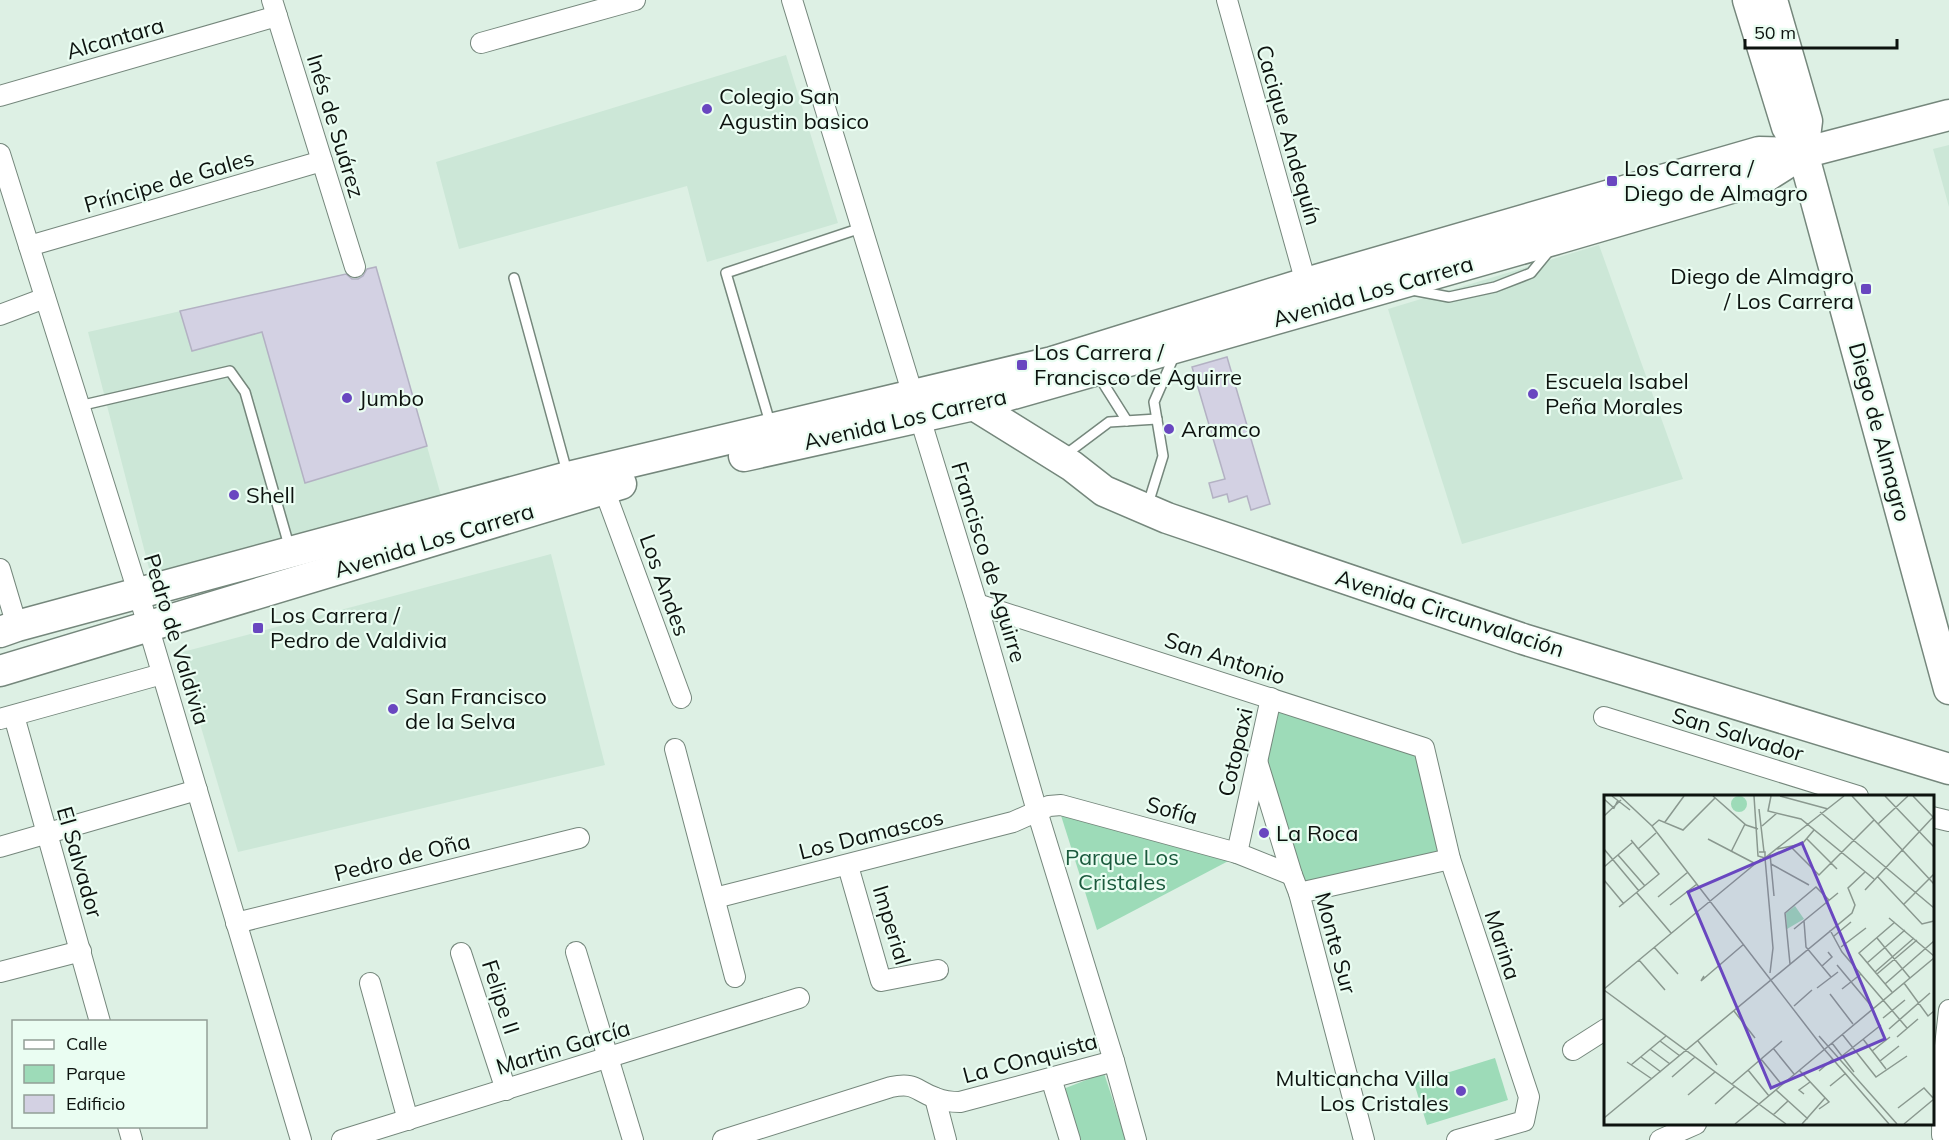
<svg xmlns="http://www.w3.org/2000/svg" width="1949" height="1140" viewBox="0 0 1949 1140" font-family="Mulish,sans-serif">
<rect width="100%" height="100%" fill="#ddf0e4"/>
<!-- built -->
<g fill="#cce7d7">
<polygon points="786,55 838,223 707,262 687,186 459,249 436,162"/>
<polygon points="1949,145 1949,207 1933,149"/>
<polygon points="1599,245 1683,479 1462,544 1388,309"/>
<polygon points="376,267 442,499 151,576 88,332"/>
<polygon points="551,554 605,765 238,852 179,653"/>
</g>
<!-- green -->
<g fill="#9ddbb8">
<polygon points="1277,705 1417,754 1442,852 1307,886 1260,760"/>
<polygon points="1059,809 1236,857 1097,930"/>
<polygon points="1495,1058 1508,1100 1427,1125 1414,1083"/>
<polygon points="1104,1073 1126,1140 1074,1140 1058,1091"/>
</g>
<!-- building -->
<g fill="#d3d1e3" stroke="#b3b1c3" stroke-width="1.5">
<polygon points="376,267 427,446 305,483 262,332 192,351 180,311 346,274 352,279 358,279 363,276 367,269"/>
<polygon points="1227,357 1270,504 1251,510 1247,496 1229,502 1227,494 1213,498 1209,483 1225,479 1192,367"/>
</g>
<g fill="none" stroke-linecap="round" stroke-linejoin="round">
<!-- lane casing -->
<g stroke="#75877c" stroke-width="12">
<g id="lane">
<polyline points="514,278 567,472"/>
<polyline points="1412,290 1449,297 1495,287 1531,273 1549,251"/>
<polyline points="1098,375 1127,421"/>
<polyline points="79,406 230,371 245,392 290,549"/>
<polyline points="771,426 726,273 861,228"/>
<polyline points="1065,455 1109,422 1157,419"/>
<polyline points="1148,504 1163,456 1154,402 1175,354"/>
</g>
</g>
<!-- street casing -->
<g stroke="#75877c" stroke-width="22">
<g id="street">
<polyline points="272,0 355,267"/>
<polyline points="792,0 977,604 1037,811 1114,1061 1136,1140"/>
<polyline points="1227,0 1306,283"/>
<polyline points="481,43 635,0"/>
<polyline points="0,96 277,16"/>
<polyline points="0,154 138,592 301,1140"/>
<polyline points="29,246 322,161"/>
<polyline points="0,315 45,298"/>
<polyline points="604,489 681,698"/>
<polyline points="0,569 17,626"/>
<polyline points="977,604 1424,748 1450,859 1529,1097 1524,1121 1457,1140"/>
<polyline points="14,716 100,1022"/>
<polyline points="1604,717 1858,796"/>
<polyline points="0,719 162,674"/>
<polyline points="675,749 735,977"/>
<polyline points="1257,761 1292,875 1299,893 1364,1140"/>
<polyline points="1932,817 1949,821"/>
<polyline points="0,847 197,790"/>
<polyline points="1237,853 1271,698"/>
<polyline points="848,866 881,981 938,970"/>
<polyline points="1299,893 1450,859"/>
<polyline points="715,898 1013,822 1049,806 1061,805 1237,853 1292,875"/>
<polyline points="236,923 579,838"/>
<polyline points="576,952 633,1140"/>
<polyline points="461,953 506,1090"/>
<polyline points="0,972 81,951"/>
<polyline points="370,983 408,1120"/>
<polyline points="1573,1050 1606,1029"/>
<polyline points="1051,1078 1070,1140"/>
<polyline points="935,1098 946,1140"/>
<polyline points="128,1126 132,1140"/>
<polyline points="342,1140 799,998"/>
<path d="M 723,1140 L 891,1087 C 917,1082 915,1091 936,1098 C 943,1101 952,1102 960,1102 L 1114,1061"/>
<polyline points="1660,1140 1696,1124"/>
<polyline points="1945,1140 1942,1135 1943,1064 1949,1010"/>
</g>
</g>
<!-- primary casing -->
<g stroke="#75877c" stroke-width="33">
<g id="primary">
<polyline points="1748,0 1787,127 1803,153 1949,689"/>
<polyline points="1772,0 1807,121 1803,153"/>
<polyline points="974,405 1072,466 1104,491 1167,518 1523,639 1949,769"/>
<polyline points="744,456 974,405 1560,238 1762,179 1803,153"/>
<polyline points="0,632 17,626 568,477 1052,362 1306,283 1759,152 1803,153 1949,115"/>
<polyline points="0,671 621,484"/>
</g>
</g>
<!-- lane -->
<use href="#lane" stroke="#fff" stroke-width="9"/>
<!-- street -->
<use href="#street" stroke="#fff" stroke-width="20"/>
<!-- primary -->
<use href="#primary" stroke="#fff" stroke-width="30"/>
</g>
<!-- markers -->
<g fill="#6947c0" stroke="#eafdf2" stroke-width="2">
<circle cx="707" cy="109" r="6"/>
<rect x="1606" y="175" width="12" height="12" rx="3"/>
<rect x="1860" y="283" width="12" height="12" rx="3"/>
<rect x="1016" y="359" width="12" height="12" rx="3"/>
<circle cx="1533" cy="394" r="6"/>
<circle cx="347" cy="398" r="6"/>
<circle cx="1169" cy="429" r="6"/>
<circle cx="234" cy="495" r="6"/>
<rect x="252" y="622" width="12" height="12" rx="3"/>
<circle cx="393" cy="709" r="6"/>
<circle cx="1264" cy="833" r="6"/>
<circle cx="1461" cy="1091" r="6"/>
</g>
<g text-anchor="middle" stroke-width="4.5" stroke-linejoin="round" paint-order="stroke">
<!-- street labels -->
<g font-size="22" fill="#0d130f" stroke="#eafdf2">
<text transform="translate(115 38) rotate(-16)" y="8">Alcantara</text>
<text transform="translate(336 126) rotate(73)" y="8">Inés de Suárez</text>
<text transform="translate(1289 135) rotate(74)" y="8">Cacique Andequín</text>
<text transform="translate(169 181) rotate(-16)" y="8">Príncipe de Gales</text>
<text transform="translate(1373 291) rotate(-16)" y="8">Avenida Los Carrera</text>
<text transform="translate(905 419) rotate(-13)" y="8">Avenida Los Carrera</text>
<text transform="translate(1880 432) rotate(75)" y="8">Diego de Almagro</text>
<text transform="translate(434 540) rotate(-17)" y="8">Avenida Los Carrera</text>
<text transform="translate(989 562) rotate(73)" y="8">Francisco de Aguirre</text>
<text transform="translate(665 585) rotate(70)" y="8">Los Andes</text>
<text transform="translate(1450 613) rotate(18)" y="8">Avenida Circunvalación</text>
<text transform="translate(177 639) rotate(73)" y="8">Pedro de Valdivia</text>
<text transform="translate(1225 658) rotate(18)" y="8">San Antonio</text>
<text transform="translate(1738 734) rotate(17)" y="8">San Salvador</text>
<text transform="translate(1235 752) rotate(-77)" y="8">Cotopaxi</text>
<text transform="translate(1172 810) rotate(15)" y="8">Sofía</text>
<text transform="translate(871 834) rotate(-14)" y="8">Los Damascos</text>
<text transform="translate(402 857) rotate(-14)" y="8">Pedro de Oña</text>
<text transform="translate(80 862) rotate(74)" y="8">El Salvador</text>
<text transform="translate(892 925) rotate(73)" y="8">Imperial</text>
<text transform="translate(1336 943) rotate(75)" y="8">Monte Sur</text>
<text transform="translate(1503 945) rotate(72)" y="8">Marina</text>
<text transform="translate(501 997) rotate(72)" y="8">Felipe II</text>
<text transform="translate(563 1047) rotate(-17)" y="8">Martin García</text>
<text transform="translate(1030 1058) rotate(-15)" y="8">La COnquista</text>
</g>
<!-- poi labels -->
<g font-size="22" fill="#0d130f" stroke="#eafdf2" text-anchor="start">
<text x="719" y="104">Colegio San<tspan x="719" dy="25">Agustin basico</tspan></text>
<text x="1624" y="176">Los Carrera /<tspan x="1624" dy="25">Diego de Almagro</tspan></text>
<text x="1854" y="284" text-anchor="end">Diego de Almagro<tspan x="1854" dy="25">/ Los Carrera</tspan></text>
<text x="1034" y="360">Los Carrera /<tspan x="1034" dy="25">Francisco de Aguirre</tspan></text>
<text x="1545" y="389">Escuela Isabel<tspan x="1545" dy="25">Peña Morales</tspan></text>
<text x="359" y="406">Jumbo</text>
<text x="1181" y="437">Aramco</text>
<text x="246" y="503">Shell</text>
<text x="270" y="623">Los Carrera /<tspan x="270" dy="25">Pedro de Valdivia</tspan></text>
<text x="405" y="704">San Francisco<tspan x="405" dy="25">de la Selva</tspan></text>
<text x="1276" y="841">La Roca</text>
<text x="1449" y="1086" text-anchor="end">Multicancha Villa<tspan x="1449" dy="25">Los Cristales</tspan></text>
</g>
<!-- park labels -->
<g font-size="22" fill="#1b5a3d" stroke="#eafdf2">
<text x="1122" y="865">Parque Los<tspan x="1122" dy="25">Cristales</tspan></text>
</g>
</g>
<!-- overview -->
<g transform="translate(1604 795)">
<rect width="330" height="330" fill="#ddf0e4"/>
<path d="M127 9a8 8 0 1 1 16 0a8 8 0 1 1-16 0ZM 191,111 L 200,124 L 183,134 L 182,118 Z" fill="#9ddbb8"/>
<path fill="none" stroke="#8a988f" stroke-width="1.5" d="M 8,1 L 26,15M 16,1 L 48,31 L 220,254 L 285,329M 109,1 L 142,30 L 154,34M 150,1 L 154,61 L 161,63 L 161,57 L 155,57M 167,1 L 164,16 L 197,24 L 270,84M 176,1 L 224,14M 248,1 L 330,89M 281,1 L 330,52M 309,1 L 329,22M 0,4 L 10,13 L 14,5M 155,14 L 160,57M 216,17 L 330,113M 0,21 L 17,5M 61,27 L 80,1M 274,29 L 304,1M 48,31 L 55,25 L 79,35 L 111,3M 158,31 L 173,18M 104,44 L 150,68M 203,44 L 233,74M 188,53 L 215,80 L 270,25M 0,54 L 35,96M 34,54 L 52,38M 173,54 L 198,49 L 210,35M 127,57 L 141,29M 166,59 L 170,101M 14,60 L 41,91M 162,62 L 240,1M 161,63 L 169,153 L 166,178M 167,69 L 205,90M 0,72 L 29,47M 273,81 L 318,129 L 330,126M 0,85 L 20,109M 261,95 L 330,21M 33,98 L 67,138M 54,102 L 84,77M 300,109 L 330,79M 66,110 L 93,89M 15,112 L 55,79 L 27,45M 285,123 L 330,161M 200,126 L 202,152 L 227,182M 190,134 L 234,98M 226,135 L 238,157 L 303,233M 230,141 L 247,127M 273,143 L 306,183M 50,152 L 74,179M 237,152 L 262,133M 35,165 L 61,195M 263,168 L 301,135M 186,169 L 181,118 L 212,92 L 225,105M 233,170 L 269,213M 218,171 L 228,162 L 224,157M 271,177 L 310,143M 273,179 L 313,145M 100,181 L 97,186 L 140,149M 300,188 L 324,221 L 330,216M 281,189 L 330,146M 213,193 L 234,177M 0,194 L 157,64M 238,194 L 257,179M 0,195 L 182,329M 288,197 L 255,158 L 291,127M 226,199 L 249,229M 190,211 L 208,195M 130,216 L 151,243M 279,223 L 301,205M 285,234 L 326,198M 238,239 L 272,282 L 303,261M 215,241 L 293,329M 293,242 L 314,224M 259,244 L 282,274M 56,246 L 76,261M 94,246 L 113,270M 228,248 L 250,277M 169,253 L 190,279M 46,254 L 66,269M 268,256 L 286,242M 238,261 L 277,230M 37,262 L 57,277M 157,264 L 178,290M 276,266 L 295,251M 23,267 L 48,284M 27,270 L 62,241M 144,275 L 165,301M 195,275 L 225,307 L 215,314M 215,276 L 229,264M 68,282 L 91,262M 128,289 L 178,246M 226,291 L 242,278M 172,295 L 204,324M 200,299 L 195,295 L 206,287M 84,300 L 111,277M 111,309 L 131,291M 294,313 L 320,293 L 330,304 L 300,329M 169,320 L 184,306M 0,323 L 248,118 L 251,110 L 244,93 L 261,77M 131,329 L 330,163M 198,329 L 221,303"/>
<path fill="#6947c0" fill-opacity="0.15" stroke="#6947c0" stroke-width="3" d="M 198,48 L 281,244 L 167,293 L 84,97 Z"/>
<rect width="330" height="330" fill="none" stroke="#0d130f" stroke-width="3"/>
</g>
<!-- legend -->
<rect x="12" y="1020" width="195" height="108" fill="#eafdf2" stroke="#929f97" stroke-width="1.5"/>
<rect x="24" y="1040" width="30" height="9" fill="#ffffff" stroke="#929f97" stroke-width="1.5"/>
<text x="66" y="1050" font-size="18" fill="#0d130f">Calle</text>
<rect x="24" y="1065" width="30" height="18" fill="#9ddbb8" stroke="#929f97" stroke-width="1.5"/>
<text x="66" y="1080" font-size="18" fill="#0d130f">Parque</text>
<rect x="24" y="1095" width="30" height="18" fill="#d3d1e3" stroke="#929f97" stroke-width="1.5"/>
<text x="66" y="1110" font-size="18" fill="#0d130f">Edificio</text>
<!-- scale -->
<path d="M1745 39v9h152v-9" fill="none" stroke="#0d130f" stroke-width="3"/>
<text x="1754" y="39" font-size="18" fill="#0d130f" stroke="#eafdf2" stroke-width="4.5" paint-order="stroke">50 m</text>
</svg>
